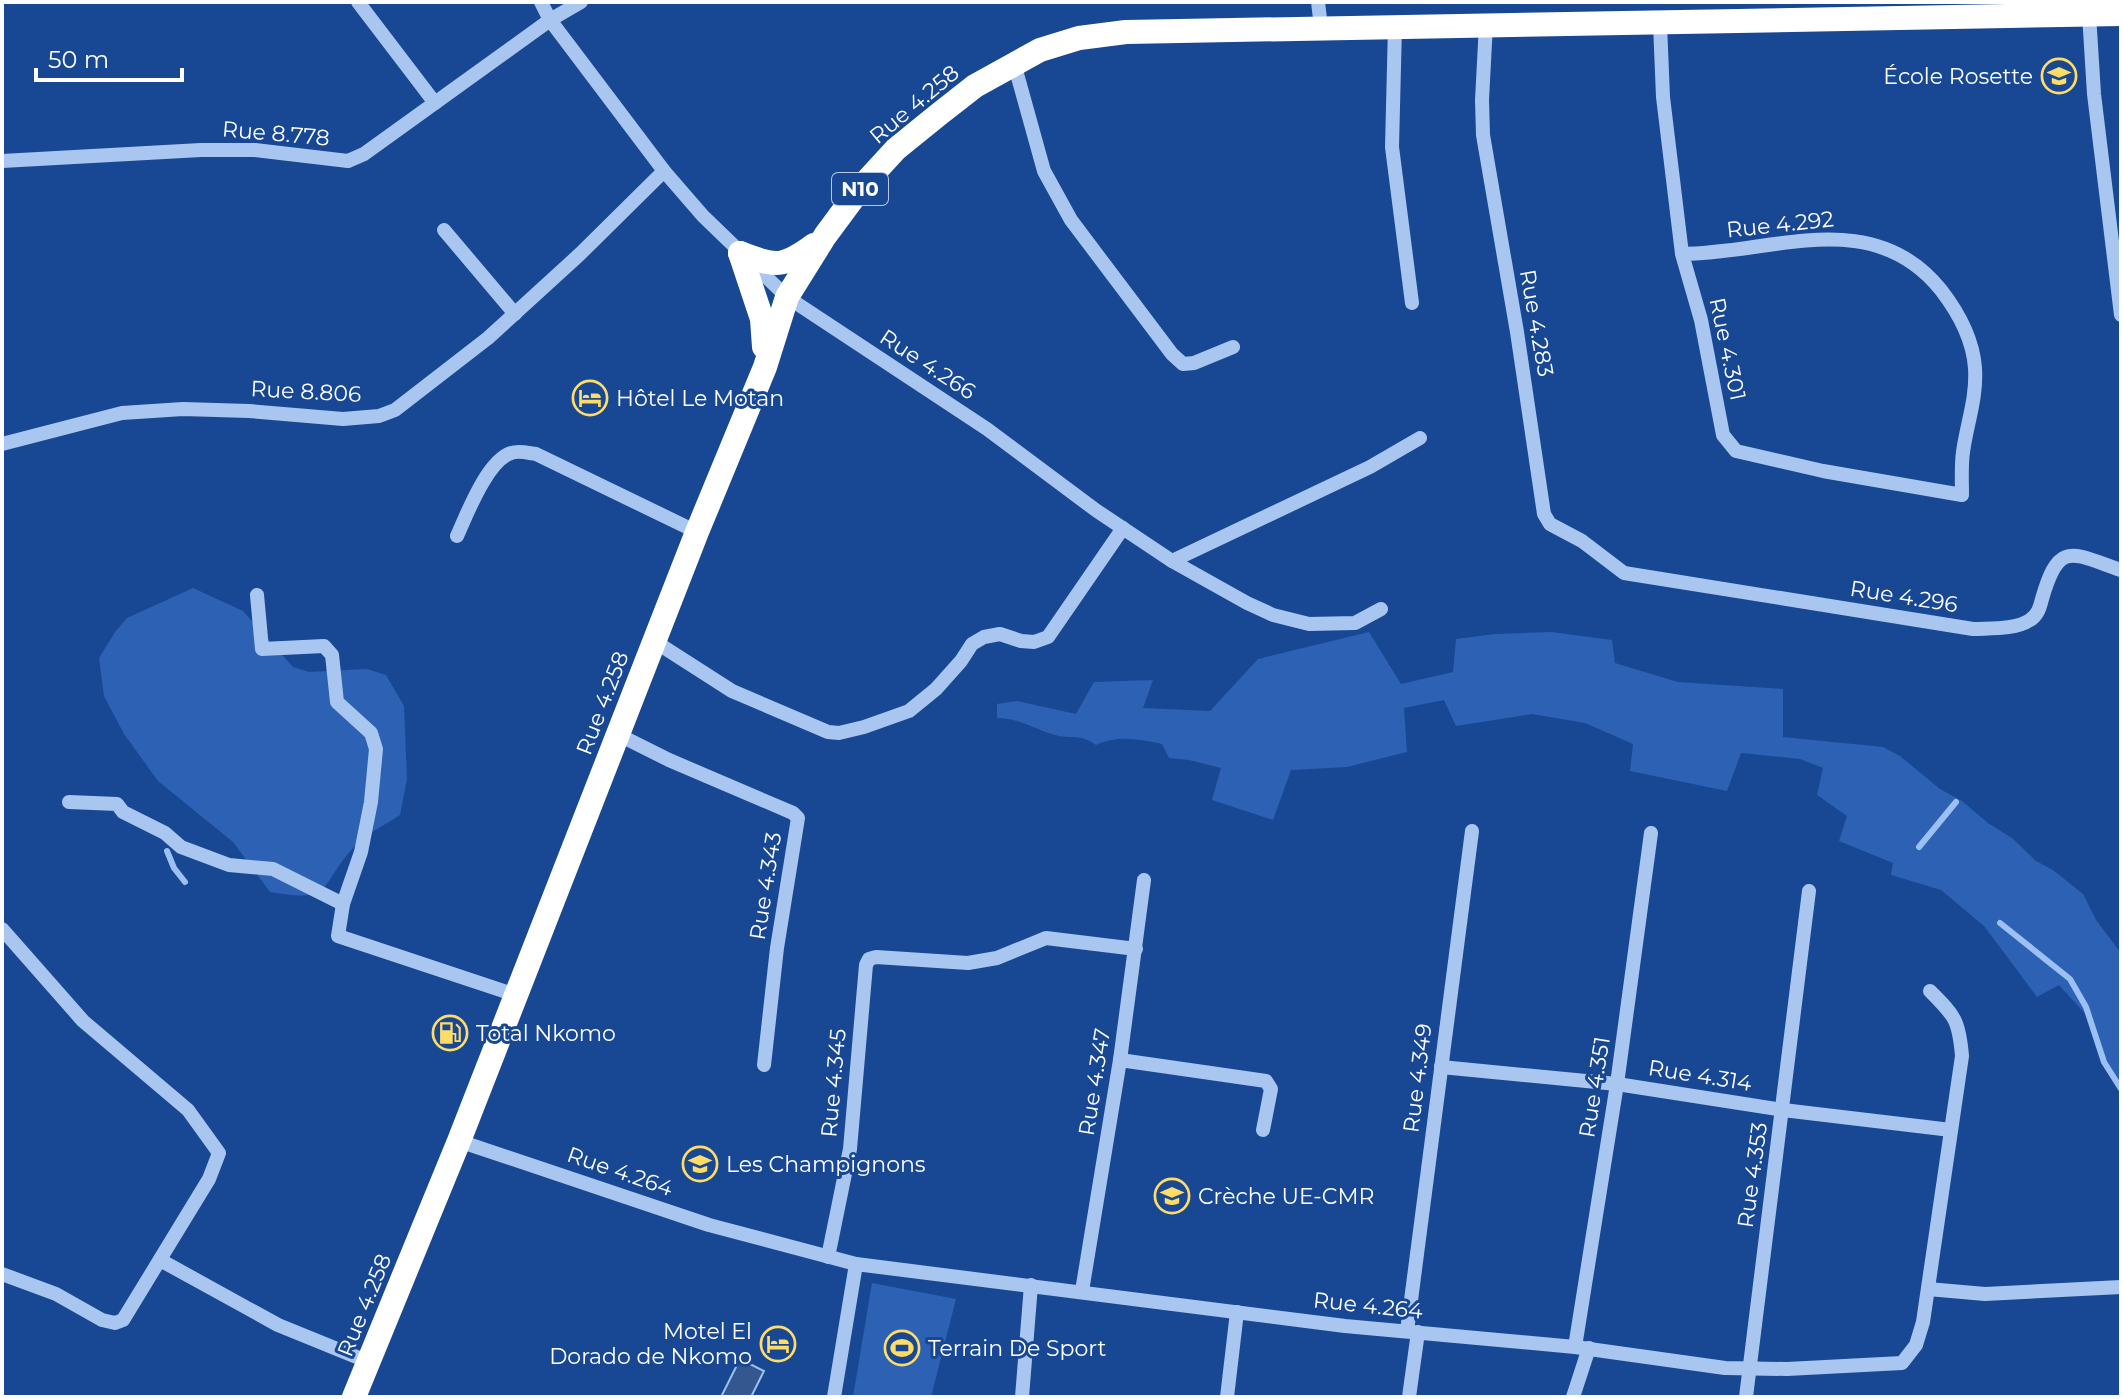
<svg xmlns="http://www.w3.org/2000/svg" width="2123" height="1399" viewBox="0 0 2123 1399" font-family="Montserrat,sans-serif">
<rect width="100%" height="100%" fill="#184894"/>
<!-- green -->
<g fill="#2c61b3">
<path d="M 193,588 L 243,611 L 293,667 L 309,672 L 367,669 L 386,675 L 404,706 L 407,779 L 400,815 C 385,825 365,834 353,848 C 317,888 335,903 270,892 L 233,842 L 158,781 L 124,734 L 104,696 L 99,658 L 115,632 L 127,618 Z"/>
<path d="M 1369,632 L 1401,684 L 1453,672 L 1456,639 L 1495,634 L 1551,632 L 1612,640 L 1615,663 L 1678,682 L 1783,689 L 1783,737 L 1883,747 L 1900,756 L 1940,789 L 1962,801 L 1988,823 L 2012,838 L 2036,861 L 2053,870 L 2083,894 L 2096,920 L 2121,953 L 2121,1087 L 2108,1063 L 2104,1062 L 2089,1018 L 2059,985 L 2037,997 L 1984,926 L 1941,890 L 1891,875 L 1893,863 L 1839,841 L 1847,816 L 1817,795 L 1823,768 L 1800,759 L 1741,753 L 1727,791 L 1630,771 L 1633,744 L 1585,723 L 1532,714 L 1456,726 L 1444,700 L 1404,708 L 1407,752 L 1347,767 L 1291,770 L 1273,820 L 1212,800 L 1221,768 L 1189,760 L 1169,758 L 1162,744 C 1138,739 1118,735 1096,745 C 1080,734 1077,739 1059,736 C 1037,731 1021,718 997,718 L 997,704 L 1017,701 L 1076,714 L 1094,682 L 1153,680 L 1143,708 L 1210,711 L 1258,659 Z"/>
<polygon points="872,1283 956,1299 931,1397 853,1397"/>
</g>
<!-- water -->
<polygon fill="#34578f" stroke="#9cc0f3" stroke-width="2" points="740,1359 764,1371 751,1397 721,1397"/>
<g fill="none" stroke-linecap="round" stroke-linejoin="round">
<!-- stream -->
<g stroke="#9cc0f3" stroke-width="6">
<polyline points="1919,847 1956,802"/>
<polyline points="167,851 174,868 185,882"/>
<polyline points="2000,923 2070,979 2086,1007 2104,1062 2121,1089"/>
</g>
<!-- minor -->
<g stroke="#a9c6f0" stroke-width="14">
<polyline points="358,2 435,103"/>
<polyline points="541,2 550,20 664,171 703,216 787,297 987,429 1097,511 1172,561 1247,603 1273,615 1309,624 1355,623 1381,609"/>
<polyline points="1318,2 1321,27"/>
<polyline points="2089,14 2094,94 2121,315"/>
<path d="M 1486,24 L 1482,100 L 1483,135 L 1517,332 L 1544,514 L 1550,524 L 1582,541 L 1624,573 L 1973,629 C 1990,628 2015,630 2030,620 C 2038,615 2040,607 2042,599 C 2059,540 2071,553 2121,570"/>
<path d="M 1660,24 L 1663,97 L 1682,254 L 1701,320 L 1723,435 L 1736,451 L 1823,471 L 1962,495 C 1962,481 1961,466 1963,452 C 1967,423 1977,398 1975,368 C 1973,340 1958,312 1941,290 C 1872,204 1771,254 1682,254"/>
<polyline points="1395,26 1392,147 1412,303"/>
<polyline points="1014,63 1044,171 1071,220 1172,354 1183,364 1194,363 1233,347"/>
<polyline points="2,161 201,150 255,150 348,161 364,154 550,20 581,2"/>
<polyline points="444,230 515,314"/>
<polyline points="2,444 122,413 183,409 249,411 343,419 379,416 395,410 488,338 580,254 664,171"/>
<path d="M 457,536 C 467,514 487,461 511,453 C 519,450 528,453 536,454 L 697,532"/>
<polyline points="1172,561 1370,467 1420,438"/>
<polyline points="257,595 262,649 324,646 332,655 337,702 371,733 376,749 371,802 361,852 343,904 338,936 516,995"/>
<polyline points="654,641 732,691 828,732 839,733 864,727 909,711 936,689 961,661 972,644 984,637 1000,634 1021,641 1034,642 1048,637 1123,528"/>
<polyline points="617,734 669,760 793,813 798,818 777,948 764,1065"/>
<polyline points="69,802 117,804 123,812 165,833 181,847 229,865 273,869 343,904"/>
<polyline points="2,929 83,1021 188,1110 219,1153 209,1179 123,1320 115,1323 102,1320 56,1294 2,1274"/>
<polyline points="1120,1060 1266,1081 1271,1089 1263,1130"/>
<polyline points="1441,1067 1617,1084 1783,1110 1951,1130"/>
<path d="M 459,1141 L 709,1225 L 856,1264 L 1345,1326 L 1575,1347 L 1725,1368 L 1787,1369 L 1902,1363 L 1916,1345 L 1923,1322 L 1962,1056 C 1959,1020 1955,1016 1930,991"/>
<polyline points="828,1257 850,1149 866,965 869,959 876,957 968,963 997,958 1046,938 1136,949"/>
<polyline points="160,1260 278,1325 369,1362"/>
<polyline points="1928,1289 1985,1294 2121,1287"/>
<polyline points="1082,1291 1120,1060 1144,880"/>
<polyline points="1407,1331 1472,831"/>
<polyline points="1575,1347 1617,1084 1651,833"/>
<polyline points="834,1397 856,1264"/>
<polyline points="1022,1397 1031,1285"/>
<polyline points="1227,1397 1237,1312"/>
<polyline points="1409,1397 1418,1332"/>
<polyline points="1573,1397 1589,1348"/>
<polyline points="1746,1397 1809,891"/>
</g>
<!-- highway -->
<g stroke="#fff" stroke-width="24">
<polyline points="740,253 762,319 764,347"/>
<path d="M 740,253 C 776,267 783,268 814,245"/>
<polyline points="354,1397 459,1141 697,532 765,367 787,297 825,236 862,186 896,149 938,115 975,86 1040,50 1079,38 1126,32 2121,14"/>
</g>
</g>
<!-- icons -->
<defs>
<g id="school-ring" transform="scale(1.8)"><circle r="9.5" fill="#184894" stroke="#ffdb68" stroke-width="1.5"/><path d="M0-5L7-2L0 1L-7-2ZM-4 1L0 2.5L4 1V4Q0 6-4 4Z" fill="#ffdb68"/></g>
<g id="hotel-ring" transform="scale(1.8)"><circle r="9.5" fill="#184894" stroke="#ffdb68" stroke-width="1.5"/><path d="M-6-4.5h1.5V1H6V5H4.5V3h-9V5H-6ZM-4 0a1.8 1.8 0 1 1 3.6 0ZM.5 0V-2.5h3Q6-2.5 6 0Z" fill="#ffdb68"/></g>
<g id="fuel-ring" transform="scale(1.8)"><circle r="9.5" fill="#184894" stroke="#ffdb68" stroke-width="1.5"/><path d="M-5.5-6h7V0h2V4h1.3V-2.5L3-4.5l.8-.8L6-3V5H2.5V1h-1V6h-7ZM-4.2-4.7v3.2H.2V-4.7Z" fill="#ffdb68"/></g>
<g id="stadium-ring" transform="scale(1.8)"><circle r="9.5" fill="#184894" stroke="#ffdb68" stroke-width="1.5"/><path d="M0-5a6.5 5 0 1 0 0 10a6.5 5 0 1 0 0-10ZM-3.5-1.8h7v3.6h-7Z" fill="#ffdb68"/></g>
</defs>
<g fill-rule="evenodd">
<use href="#school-ring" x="2059" y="76"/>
<use href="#hotel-ring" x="590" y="398"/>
<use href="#fuel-ring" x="450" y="1033"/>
<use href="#school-ring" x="700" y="1164"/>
<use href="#school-ring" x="1172" y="1196"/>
<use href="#hotel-ring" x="778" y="1344"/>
<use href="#stadium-ring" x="902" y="1348"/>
</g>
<g text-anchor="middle" stroke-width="6" stroke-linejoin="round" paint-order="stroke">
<!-- shield labels -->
<rect fill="#184894" stroke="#bac8df" stroke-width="2" x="832" y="173" width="56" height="32" rx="6"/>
<g font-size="20" font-weight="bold" fill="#fff">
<text x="860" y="196">N10</text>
</g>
<!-- poi labels -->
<g font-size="22" fill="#fff" stroke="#184894" text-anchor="start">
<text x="2033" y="84" text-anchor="end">École Rosette</text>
<text x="616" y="406">Hôtel Le Motan</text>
<text x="476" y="1041">Total Nkomo</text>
<text x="726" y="1172">Les Champignons</text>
<text x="1198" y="1204">Crèche UE-CMR</text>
<text x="752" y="1339" text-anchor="end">Motel El<tspan x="752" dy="25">Dorado de Nkomo</tspan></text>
<text x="928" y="1356">Terrain De Sport</text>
</g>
<!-- street labels -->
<g font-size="22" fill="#fff" stroke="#184894">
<text transform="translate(914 104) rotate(-40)" y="8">Rue 4.258</text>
<text transform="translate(276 133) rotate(5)" y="8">Rue 8.778</text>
<text transform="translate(1780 224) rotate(-6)" y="8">Rue 4.292</text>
<text transform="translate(1537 323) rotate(80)" y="8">Rue 4.283</text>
<text transform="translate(1728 349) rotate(78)" y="8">Rue 4.301</text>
<text transform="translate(928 364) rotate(33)" y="8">Rue 4.266</text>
<text transform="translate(306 391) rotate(3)" y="8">Rue 8.806</text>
<text transform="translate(1904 596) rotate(9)" y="8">Rue 4.296</text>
<text transform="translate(602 703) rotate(-69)" y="8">Rue 4.258</text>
<text transform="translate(765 886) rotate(-81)" y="8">Rue 4.343</text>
<text transform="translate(1700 1075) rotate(9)" y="8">Rue 4.314</text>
<text transform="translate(1417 1078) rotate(-83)" y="8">Rue 4.349</text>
<text transform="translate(1094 1082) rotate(-81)" y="8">Rue 4.347</text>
<text transform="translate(833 1083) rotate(-85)" y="8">Rue 4.345</text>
<text transform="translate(1594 1087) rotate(-81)" y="8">Rue 4.351</text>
<text transform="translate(620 1171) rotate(19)" y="8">Rue 4.264</text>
<text transform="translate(1752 1175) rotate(-82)" y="8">Rue 4.353</text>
<text transform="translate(364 1305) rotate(-68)" y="8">Rue 4.258</text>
<text transform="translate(1368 1305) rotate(6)" y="8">Rue 4.264</text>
</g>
</g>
<!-- border -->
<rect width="2123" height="1399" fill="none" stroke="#ffffff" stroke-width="8"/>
<!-- scale -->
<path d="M36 68v12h146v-12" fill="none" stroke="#ffffff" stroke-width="4"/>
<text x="48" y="68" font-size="24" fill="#ffffff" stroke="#184894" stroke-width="6" paint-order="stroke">50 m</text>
</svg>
